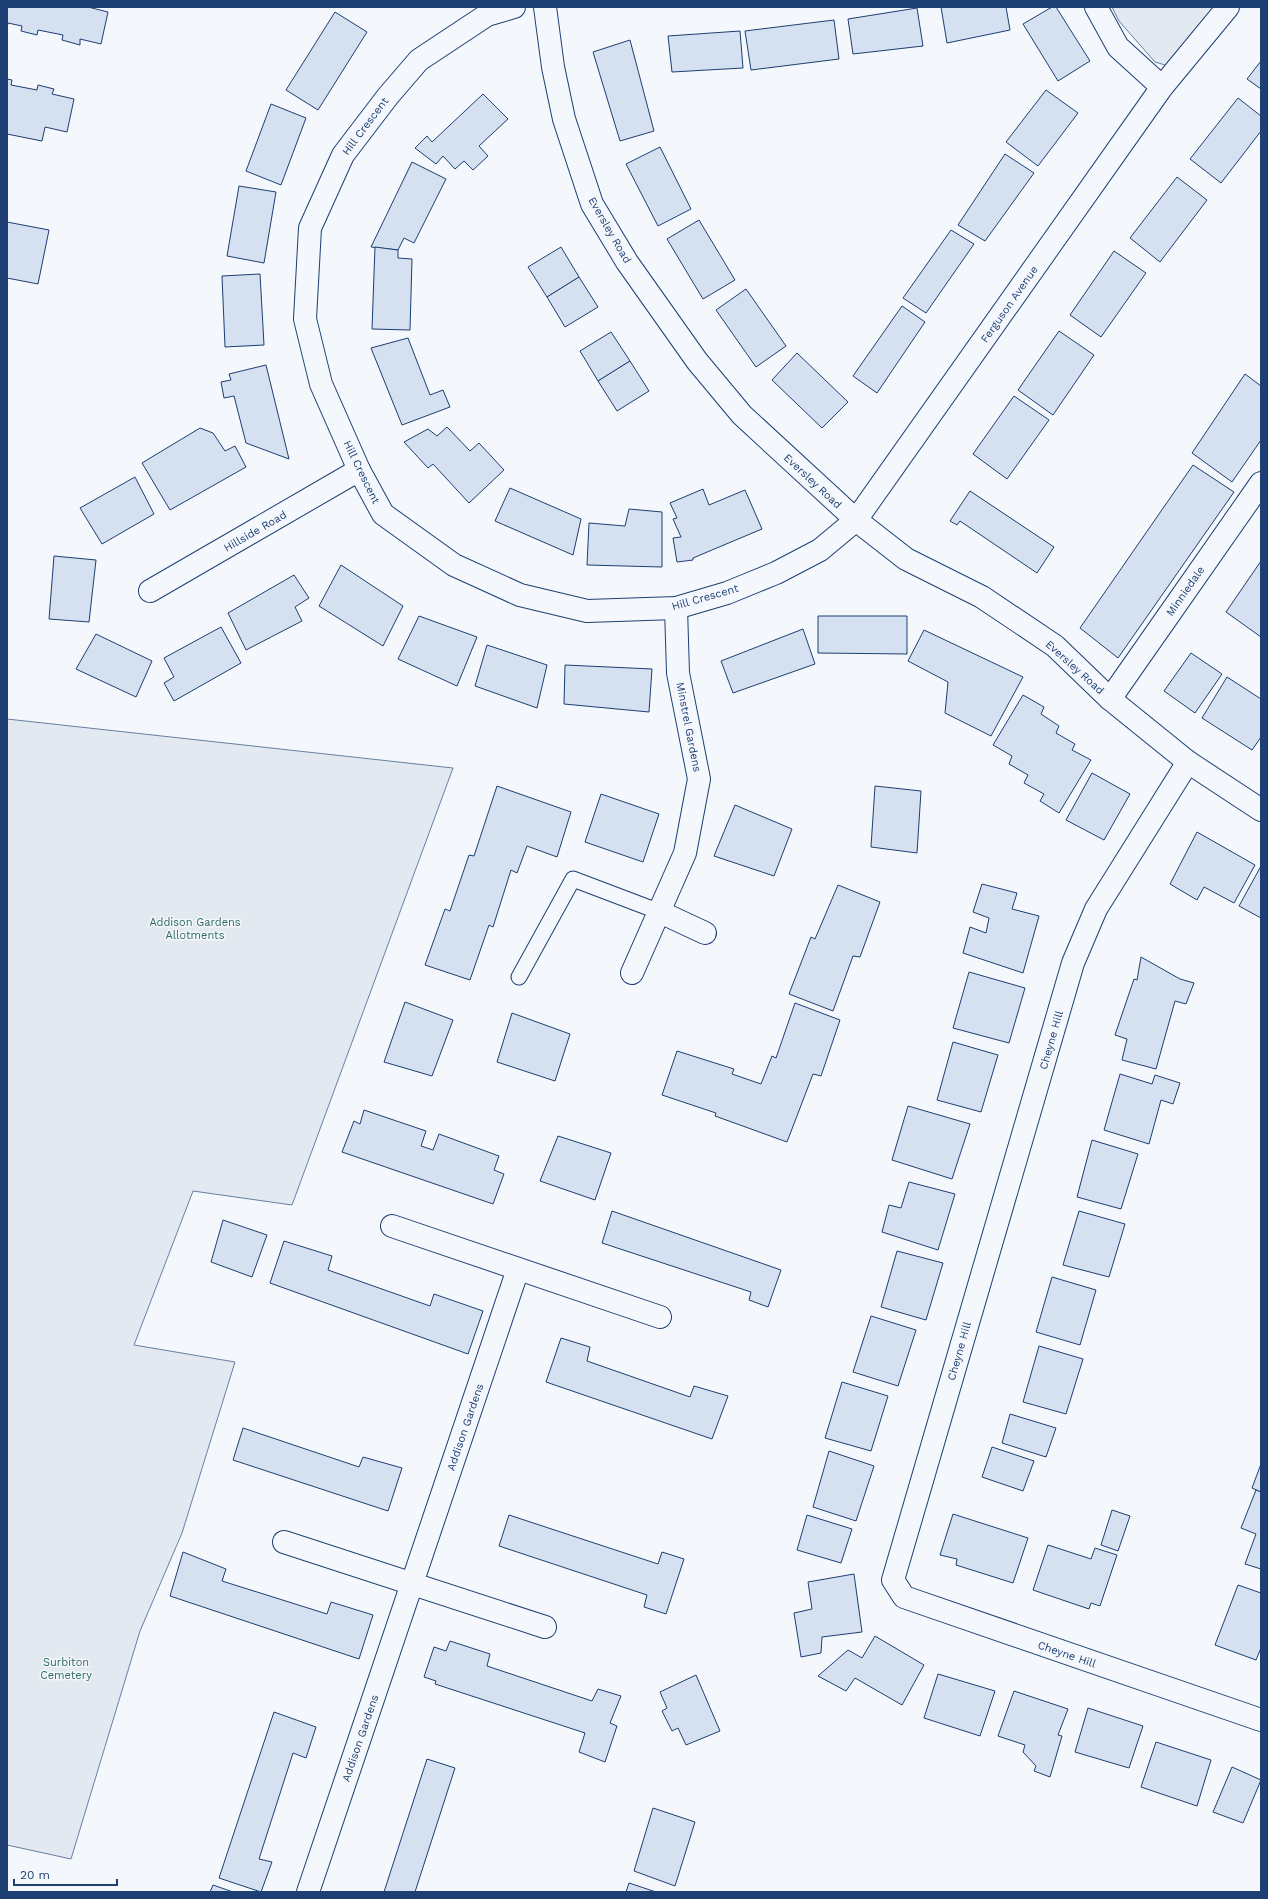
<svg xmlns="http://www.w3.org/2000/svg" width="1268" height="1899" viewBox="0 0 1268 1899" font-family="'Work Sans',sans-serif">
<rect width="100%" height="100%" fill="#f4f7fb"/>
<!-- green -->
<g fill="#e3e9f0" stroke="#687fa3">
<polygon points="1112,7 1217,7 1176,60 1165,65 1155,62 1119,21"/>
<polygon points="7,719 453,768 292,1205 193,1191 134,1345 235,1362 182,1533 140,1631 71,1859 7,1845"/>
</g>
<!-- building -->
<g fill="#d5e0f0" stroke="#1d3f73">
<polygon points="7,7 88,7 108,12 101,44 80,39 80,45 62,40 63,35 38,30 37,35 21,31 22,26 8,23 7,28"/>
<polygon points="941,7 1006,7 1010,30 947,43"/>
<polygon points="1052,7 1056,7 1090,61 1058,81 1023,24"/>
<polygon points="917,8 923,46 853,54 848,19"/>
<polygon points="335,12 367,32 318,110 286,90"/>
<polygon points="834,20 839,59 751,70 745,31"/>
<polygon points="740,31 743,68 672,72 668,36"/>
<polygon points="630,40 654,131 620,141 593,52"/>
<polygon points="1261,61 1261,89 1247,79"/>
<polygon points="7,79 12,80 11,85 37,90 38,85 54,89 52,94 74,99 67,132 45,127 42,141 7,134"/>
<polygon points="1046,90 1078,113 1038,166 1006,142"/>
<polygon points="483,94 508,119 479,146 488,156 473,170 464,161 455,169 443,156 436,164 415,148 427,136 432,142"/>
<polygon points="1238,98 1261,116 1261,131 1221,183 1190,159"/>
<polygon points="271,104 306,118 281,185 246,171"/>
<polygon points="660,147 691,209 658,226 626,164"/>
<polygon points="1005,154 1034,173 985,241 958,225"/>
<polygon points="412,162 446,179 414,243 404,238 398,250 371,247"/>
<polygon points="1177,177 1207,200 1160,262 1130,238"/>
<polygon points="239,186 276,192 264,263 227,256"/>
<polygon points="699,220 735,280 703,299 667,239"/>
<polygon points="7,222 49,230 38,284 7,278"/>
<polygon points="951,230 974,244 926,313 903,298"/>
<polygon points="375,247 398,250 398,258 412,259 410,330 372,329"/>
<polygon points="561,247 579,277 547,297 528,267"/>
<polygon points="1114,251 1146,273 1101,337 1070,315"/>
<polygon points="260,274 264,345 225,347 222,276"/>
<polygon points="579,277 598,307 565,327 547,297"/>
<polygon points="746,289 786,346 756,367 716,310"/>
<polygon points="902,306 925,322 877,393 853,376"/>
<polygon points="1059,331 1094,355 1053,415 1018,390"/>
<polygon points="611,332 630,361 598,381 580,351"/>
<polygon points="408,338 430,395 443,390 450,407 402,425 371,348"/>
<polygon points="797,353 848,402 822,428 772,380"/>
<polygon points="630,361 649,391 617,411 598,381"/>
<polygon points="266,365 289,459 246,443 234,396 224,398 221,382 231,380 229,374"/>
<polygon points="1245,374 1261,386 1261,440 1232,482 1192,453"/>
<polygon points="1014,396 1049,420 1007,479 973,454"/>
<polygon points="447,427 470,451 479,443 504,470 469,503 433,464 428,468 404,442 428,429 437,436"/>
<polygon points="200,428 213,433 225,451 235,446 246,467 170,510 142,463"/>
<polygon points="1193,465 1234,492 1118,658 1080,628"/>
<polygon points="135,477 154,514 102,544 80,508"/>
<polygon points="510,488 581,519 573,555 495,521"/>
<polygon points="703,489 709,505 745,490 762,529 693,558 693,560 677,562 673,538 681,537 673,519 677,518 670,503"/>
<polygon points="970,491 1054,547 1037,573 960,521 957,525 950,521"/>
<polygon points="629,509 662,512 662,567 587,565 589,523 625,526"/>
<polygon points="54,556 96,560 89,622 49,619"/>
<polygon points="1261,561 1261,637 1226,612"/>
<polygon points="341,565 403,606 383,646 319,606"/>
<polygon points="294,575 309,598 295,607 302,621 246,650 228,613"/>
<polygon points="419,616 477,637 457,686 398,659"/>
<polygon points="818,616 907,616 907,654 818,653"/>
<polygon points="221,627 241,663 174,701 164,683 174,677 164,658"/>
<polygon points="803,629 815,664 733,693 721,661"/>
<polygon points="924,630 1023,677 991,736 945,713 948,682 908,661"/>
<polygon points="96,634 152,661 136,697 76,669"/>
<polygon points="487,645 547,665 537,708 475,686"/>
<polygon points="1191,653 1222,674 1195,713 1164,691"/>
<polygon points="565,665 652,669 649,712 564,704"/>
<polygon points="1227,677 1261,699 1261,737 1252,750 1202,718"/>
<polygon points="1023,695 1044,707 1041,714 1059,726 1056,733 1075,744 1072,750 1091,760 1059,813 1040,801 1044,794 1024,783 1028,775 1009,764 1012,756 993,745"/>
<polygon points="1092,773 1130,794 1104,840 1066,820"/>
<polygon points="497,786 571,812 557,857 527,846 517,873 511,870 493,927 489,925 470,980 425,965 445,909 450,911 469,855 474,856"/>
<polygon points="875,786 921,791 917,853 871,847"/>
<polygon points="601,794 659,814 643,862 585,842"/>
<polygon points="735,805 792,829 774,876 714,856"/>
<polygon points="1197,832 1255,865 1234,903 1204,887 1197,900 1170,884"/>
<polygon points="1261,866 1261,918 1239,906"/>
<polygon points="982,884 1017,893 1012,909 1039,916 1023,973 963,953 970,927 986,933 989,918 973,912"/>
<polygon points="838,885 880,902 860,957 853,956 833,1011 789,994 811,937 815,939"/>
<polygon points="1141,957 1180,979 1194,983 1186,1004 1175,1001 1156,1069 1122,1060 1127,1039 1115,1035 1134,979 1137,980"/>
<polygon points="969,972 1025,988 1009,1043 953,1028"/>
<polygon points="405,1002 453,1020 432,1076 384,1062"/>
<polygon points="795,1003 840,1020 821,1076 813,1074 787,1142 715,1116 716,1113 662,1095 677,1051 734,1069 732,1074 761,1084 772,1056 776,1058"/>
<polygon points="512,1013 570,1034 555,1081 497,1062"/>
<polygon points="953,1042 998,1055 981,1112 937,1100"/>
<polygon points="1120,1074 1152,1084 1155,1075 1180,1083 1173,1104 1161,1100 1149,1144 1104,1130"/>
<polygon points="908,1106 970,1124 952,1179 892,1160"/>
<polygon points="364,1110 426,1131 421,1146 433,1150 439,1134 499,1156 494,1170 504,1174 493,1204 342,1152 354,1121 360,1124"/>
<polygon points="558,1136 611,1153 595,1200 540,1181"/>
<polygon points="1092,1140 1138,1154 1121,1209 1077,1197"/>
<polygon points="909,1182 955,1194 938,1250 882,1232 889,1205 901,1208"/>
<polygon points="612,1211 781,1270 768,1307 749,1300 751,1292 602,1243"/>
<polygon points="1079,1211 1125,1224 1109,1277 1063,1265"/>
<polygon points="223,1220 267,1235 252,1277 211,1262"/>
<polygon points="284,1241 332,1256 328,1270 430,1306 434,1294 483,1311 468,1354 270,1283"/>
<polygon points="897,1251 943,1263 926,1320 881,1307"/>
<polygon points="1052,1277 1096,1290 1080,1345 1036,1332"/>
<polygon points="871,1316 916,1330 898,1386 853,1372"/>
<polygon points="561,1338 590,1347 587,1361 690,1397 694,1386 728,1396 712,1439 546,1382"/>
<polygon points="1039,1346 1083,1359 1066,1414 1023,1402"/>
<polygon points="842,1382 888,1396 871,1451 825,1438"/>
<polygon points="1010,1414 1056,1428 1046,1457 1002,1443"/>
<polygon points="243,1428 359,1467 363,1457 402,1468 388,1511 233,1460"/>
<polygon points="992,1447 1034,1461 1023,1491 982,1477"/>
<polygon points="829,1451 874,1466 856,1521 813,1507"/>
<polygon points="1261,1464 1261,1492 1252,1488"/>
<polygon points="1256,1490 1261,1492 1261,1569 1245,1564 1256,1534 1241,1528"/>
<polygon points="1112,1510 1130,1516 1118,1551 1101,1545"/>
<polygon points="953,1514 1028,1538 1013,1583 956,1565 957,1559 940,1555"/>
<polygon points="509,1515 658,1564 662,1552 684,1559 666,1614 644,1607 647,1595 499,1546"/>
<polygon points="807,1515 852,1529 841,1563 797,1550"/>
<polygon points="1048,1545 1091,1559 1095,1548 1117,1555 1100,1606 1091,1603 1089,1609 1033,1590"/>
<polygon points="183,1552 226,1569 222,1581 327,1614 331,1602 373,1615 359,1659 170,1596"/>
<polygon points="854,1574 862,1632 822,1637 821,1653 801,1657 794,1613 812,1609 808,1582"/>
<polygon points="1238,1585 1261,1593 1261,1648 1256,1660 1215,1645"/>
<polygon points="875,1636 924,1665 902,1705 855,1678 846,1691 818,1676 848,1650 862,1658"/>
<polygon points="450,1641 490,1654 487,1666 592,1701 598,1689 621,1696 610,1723 617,1726 605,1762 579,1752 585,1733 435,1684 436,1681 424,1677 434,1647 446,1651"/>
<polygon points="938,1674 995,1691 980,1736 924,1718"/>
<polygon points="696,1675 720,1731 686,1745 678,1728 672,1731 662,1711 667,1708 660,1692"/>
<polygon points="1014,1691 1068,1709 1058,1735 1062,1736 1050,1777 1034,1771 1036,1766 1023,1752 1025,1745 998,1736"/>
<polygon points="1088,1708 1143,1726 1129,1768 1075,1752"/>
<polygon points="274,1712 316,1727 306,1758 293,1753 259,1859 272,1862 261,1892 219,1878"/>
<polygon points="1156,1742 1211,1760 1197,1806 1141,1787"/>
<polygon points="427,1759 455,1768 415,1892 384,1892"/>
<polygon points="1232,1767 1261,1780 1243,1823 1213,1812"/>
<polygon points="653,1808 695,1822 675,1886 634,1871"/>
<polygon points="629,1883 656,1892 626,1892"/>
<polygon points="213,1885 233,1892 210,1892"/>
</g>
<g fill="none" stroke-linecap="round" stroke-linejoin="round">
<!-- service casing -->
<g stroke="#1d3f73" stroke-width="17">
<polyline id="service" points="519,977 573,879 660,912"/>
</g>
<!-- minor casing -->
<g stroke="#1d3f73" stroke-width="24">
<g id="minor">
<polyline points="514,7 487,15 419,60 388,96 343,155 310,228 305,319 321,384 359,470 383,514 454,565 520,595 587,611 676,608 727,593 776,573 820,550 856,520 1162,87 1228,7"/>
<polyline points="545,7 553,67 564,119 592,204 627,262 697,361 742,415 856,520 906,559 982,597 1055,646 1110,699 1188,762 1261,810"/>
<polyline points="1096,7 1118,47 1162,87"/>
<polyline points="150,591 359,470"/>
<polyline points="1110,699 1261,483"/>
<polyline points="1188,762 1096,909 1073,963 893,1580 904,1597 1261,1720"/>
<polyline points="660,912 705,933"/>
<polyline points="632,973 685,853 699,779 678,673 676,608"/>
<polyline points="392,1226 660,1317"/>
<polyline points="284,1542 545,1627"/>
<polyline points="308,1892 518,1269"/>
</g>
</g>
<!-- service -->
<use href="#service" stroke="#f4f7fb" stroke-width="15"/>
<!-- minor -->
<use href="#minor" stroke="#f4f7fb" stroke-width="22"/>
</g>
<g text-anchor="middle" stroke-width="3" stroke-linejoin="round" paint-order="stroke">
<!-- street labels -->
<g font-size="11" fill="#1d3f73" stroke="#f4f7fb">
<text transform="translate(365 126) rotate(-53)" y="4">Hill Crescent</text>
<text transform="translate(610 230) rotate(60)" y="4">Eversley Road</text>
<text transform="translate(1009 304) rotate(-55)" y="4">Ferguson Avenue</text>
<text transform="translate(362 472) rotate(64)" y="4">Hill Crescent</text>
<text transform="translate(813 481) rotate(43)" y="4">Eversley Road</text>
<text transform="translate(255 531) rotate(-30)" y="4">Hillside Road</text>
<text transform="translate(1185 591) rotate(-55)" y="4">Minniedale</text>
<text transform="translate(705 597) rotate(-16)" y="4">Hill Crescent</text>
<text transform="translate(1075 667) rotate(42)" y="4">Eversley Road</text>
<text transform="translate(689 727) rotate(79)" y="4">Minstrel Gardens</text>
<text transform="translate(1051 1040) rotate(-74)" y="4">Cheyne Hill</text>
<text transform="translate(959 1351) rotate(-74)" y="4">Cheyne Hill</text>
<text transform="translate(465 1427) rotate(-71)" y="4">Addison Gardens</text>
<text transform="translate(1067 1654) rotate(19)" y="4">Cheyne Hill</text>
<text transform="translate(360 1738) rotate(-71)" y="4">Addison Gardens</text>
</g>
<!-- park labels -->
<g font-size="11" fill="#2c6c60" stroke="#f4f7fb">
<text x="195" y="926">Addison Gardens<tspan x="195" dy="13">Allotments</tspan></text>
<text x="66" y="1666">Surbiton<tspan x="66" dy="13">Cemetery</tspan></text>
</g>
</g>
<!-- border -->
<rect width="1268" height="1899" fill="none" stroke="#1d3f73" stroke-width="16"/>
<!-- scale -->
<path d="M14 1879v6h103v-6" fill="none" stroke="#1d3f73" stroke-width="2"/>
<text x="20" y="1879" font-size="12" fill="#1d3f73" stroke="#f4f7fb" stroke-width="3" paint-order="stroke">20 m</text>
</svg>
